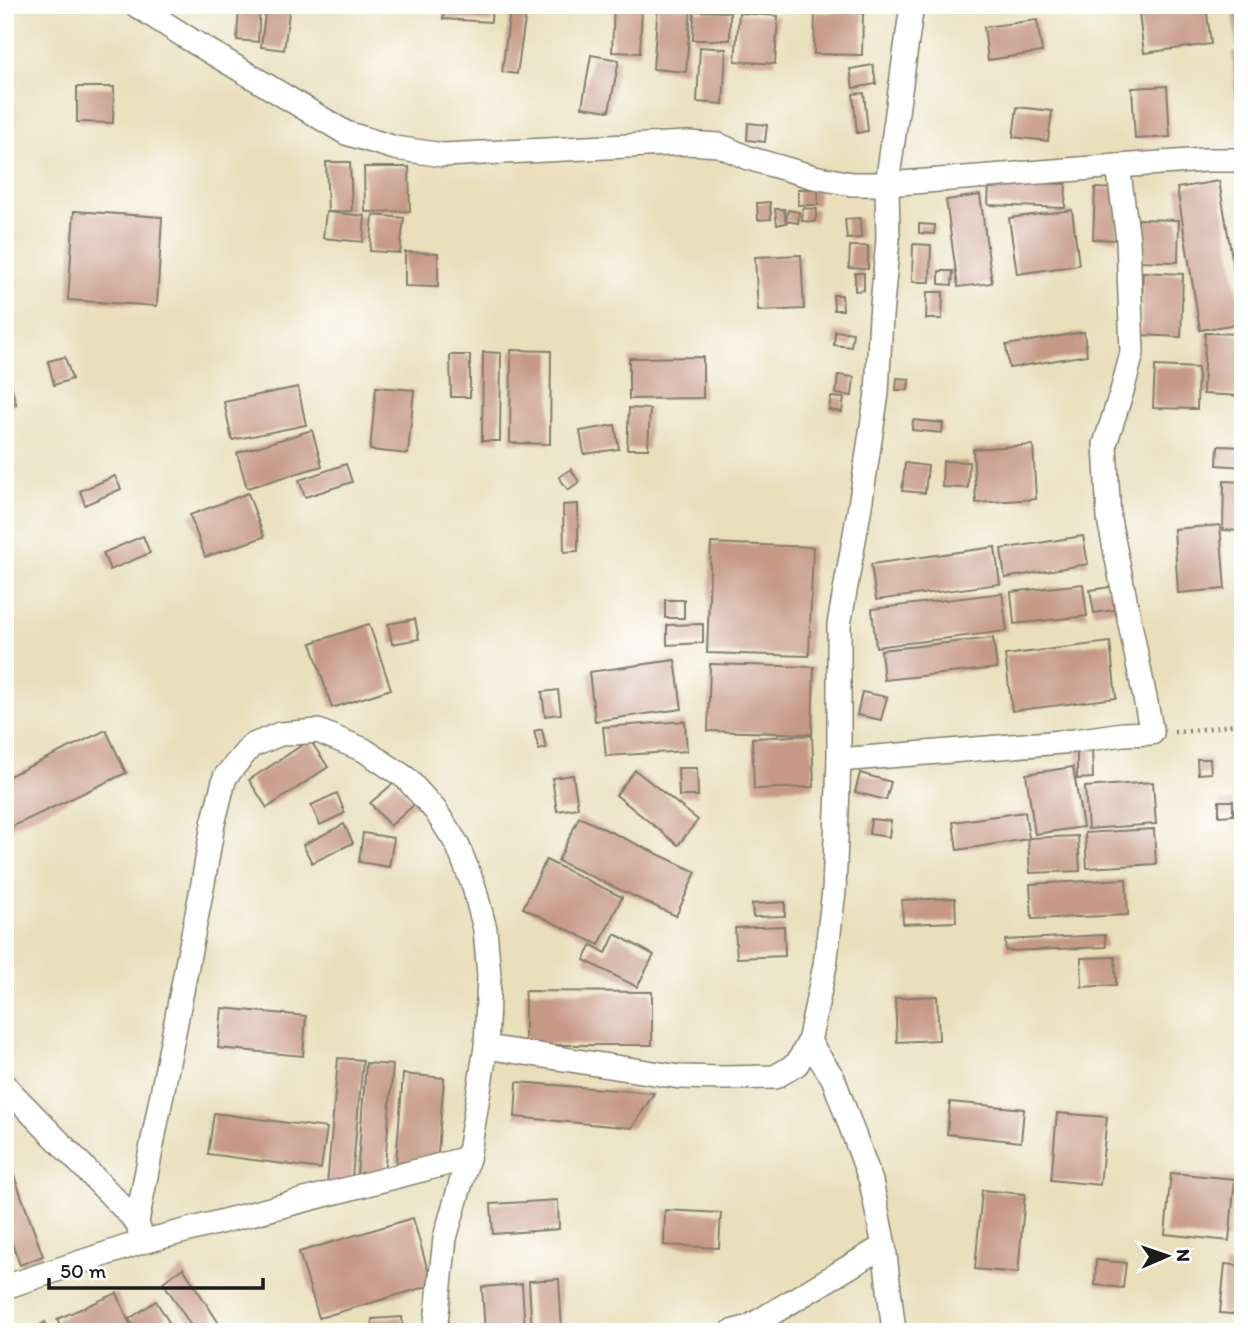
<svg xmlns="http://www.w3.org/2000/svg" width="1248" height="1337" viewBox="0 0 1248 1337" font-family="Itim,sans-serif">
<rect width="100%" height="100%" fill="#fff"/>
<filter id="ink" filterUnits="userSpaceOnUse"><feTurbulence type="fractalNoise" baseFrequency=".0143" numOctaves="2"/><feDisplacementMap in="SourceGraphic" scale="14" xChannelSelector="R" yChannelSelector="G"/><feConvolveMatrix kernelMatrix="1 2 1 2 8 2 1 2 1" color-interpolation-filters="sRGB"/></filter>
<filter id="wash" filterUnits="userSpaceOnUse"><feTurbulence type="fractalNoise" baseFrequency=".00686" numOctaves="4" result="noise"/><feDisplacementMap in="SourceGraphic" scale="28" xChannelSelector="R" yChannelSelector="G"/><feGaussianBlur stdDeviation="1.57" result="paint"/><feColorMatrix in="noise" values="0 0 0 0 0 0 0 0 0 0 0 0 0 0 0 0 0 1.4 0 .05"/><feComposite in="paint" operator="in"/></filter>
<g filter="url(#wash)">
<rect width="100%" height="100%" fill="#e9dfbb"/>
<g id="blocks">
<!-- building -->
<g fill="#c69985">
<polygon points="239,5 260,5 258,42 237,40"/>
<polygon points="266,5 290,5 284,50 261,47"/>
<polygon points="444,5 492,5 491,22 443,19"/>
<polygon points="614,5 642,5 640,53 612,52"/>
<polygon points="658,5 691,8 686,72 653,69"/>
<polygon points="704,5 746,5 745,9 704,7"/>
<polygon points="1199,5 1206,5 1211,44 1144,53 1139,14"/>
<polygon points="1243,10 1243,46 1236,46 1233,11"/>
<polygon points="510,11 526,13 517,74 502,72"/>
<polygon points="694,11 730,12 730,40 693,40"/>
<polygon points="815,12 863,13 862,55 814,54"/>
<polygon points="739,13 778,16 775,64 735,61"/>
<polygon points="1037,20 1042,52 988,60 984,27"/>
<polygon points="700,47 726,49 723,104 697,102"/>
<polygon points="1243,51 1243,91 1235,92 1232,52"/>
<polygon points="591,55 619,60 609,111 582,107"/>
<polygon points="873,65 876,84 853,88 850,69"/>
<polygon points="1167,86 1170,137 1135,139 1132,88"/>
<polygon points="77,87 114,87 113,123 77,122"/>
<polygon points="864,93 868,131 857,133 853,94"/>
<polygon points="1017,107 1052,111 1048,141 1013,137"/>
<polygon points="748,123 767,125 765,142 747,140"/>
<polygon points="326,162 350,162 352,211 328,212"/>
<polygon points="364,167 409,167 410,211 365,212"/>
<polygon points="989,181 1066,184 1065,208 988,205"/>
<polygon points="1219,181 1243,323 1200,330 1177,188"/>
<polygon points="1095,188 1119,189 1117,240 1093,239"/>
<rect x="798" y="189" width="20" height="16"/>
<polygon points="980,195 992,283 958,287 946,200"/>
<polygon points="770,202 771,219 758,220 757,203"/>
<polygon points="803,208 817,209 815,222 802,221"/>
<polygon points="775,209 784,209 786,223 777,225"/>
<polygon points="788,210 799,212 798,223 786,221"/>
<polygon points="1072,210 1079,265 1017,274 1009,218"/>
<polygon points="74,211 162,217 157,306 68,300"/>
<polygon points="326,212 365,216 363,242 323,238"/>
<polygon points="373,215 404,218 400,253 370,251"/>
<polygon points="860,218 861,238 847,239 845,219"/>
<polygon points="1138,219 1179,220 1178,262 1136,261"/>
<polygon points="919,224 935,225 934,234 919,233"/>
<polygon points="913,244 931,245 930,282 912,282"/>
<polygon points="850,246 868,246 868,269 849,268"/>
<polygon points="405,252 438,253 438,287 405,286"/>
<polygon points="801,255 804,309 758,311 755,257"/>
<polygon points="939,271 953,271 952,285 939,284"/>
<polygon points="1143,272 1183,274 1181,337 1141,335"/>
<polygon points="855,273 864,273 864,290 855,291"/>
<polygon points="927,292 943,292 942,319 926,319"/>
<polygon points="833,295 842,295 843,310 834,310"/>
<polygon points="835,331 853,333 851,347 834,345"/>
<polygon points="1084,332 1087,355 1009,368 1006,345"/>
<polygon points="1205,333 1243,334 1243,396 1203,394"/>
<polygon points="511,350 551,351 550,444 510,443"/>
<polygon points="483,352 501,353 500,441 482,441"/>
<polygon points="450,355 470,355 470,397 451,397"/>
<polygon points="65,357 72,379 54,385 48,361"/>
<polygon points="703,357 703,398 629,399 629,358"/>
<polygon points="1155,366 1198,368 1197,409 1153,408"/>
<polygon points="5,375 8,375 16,404 5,407"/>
<polygon points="838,375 854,377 852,396 836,394"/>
<polygon points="897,378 909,379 908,390 896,390"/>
<polygon points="298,387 306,425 232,440 224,402"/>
<polygon points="376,387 414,390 408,454 370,450"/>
<polygon points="831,397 844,398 842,412 829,410"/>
<polygon points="629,408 650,409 648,449 627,449"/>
<polygon points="913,420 943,423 942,433 912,430"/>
<polygon points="615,425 619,449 584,454 580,431"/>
<polygon points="312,430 322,466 247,488 237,453"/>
<polygon points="1033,445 1036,499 976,503 973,449"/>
<polygon points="1218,446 1243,447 1243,467 1217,465"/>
<polygon points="943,461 969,462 968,488 942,487"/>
<polygon points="905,463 928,466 925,493 902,491"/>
<polygon points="346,464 352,482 305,497 299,480"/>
<polygon points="571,469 579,482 568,490 559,477"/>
<polygon points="115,476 121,489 85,505 80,491"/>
<polygon points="1224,481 1243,482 1243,531 1223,530"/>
<polygon points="248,493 264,537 205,557 190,515"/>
<polygon points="578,504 578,551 564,552 563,505"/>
<polygon points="1220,525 1225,589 1178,593 1174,529"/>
<polygon points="143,536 150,553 110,570 103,553"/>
<polygon points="1083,536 1088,564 1005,578 1001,549"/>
<polygon points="711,543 813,547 809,656 707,653"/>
<polygon points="995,547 1000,584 876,600 871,564"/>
<polygon points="1083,584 1087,616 1014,624 1011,592"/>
<polygon points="1117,586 1120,609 1094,613 1090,590"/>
<polygon points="1002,593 1007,631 876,647 872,609"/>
<rect x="665" y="600" width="19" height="18"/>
<polygon points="415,619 419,639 392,644 388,624"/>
<polygon points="369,624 391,689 332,708 311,643"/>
<polygon points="703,624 703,643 667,645 667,625"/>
<polygon points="993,638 997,668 884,680 881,650"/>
<polygon points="1110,642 1116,698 1012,711 1005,655"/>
<polygon points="675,660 682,709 595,721 589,672"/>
<polygon points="710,664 814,667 812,734 708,731"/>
<polygon points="558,690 561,714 545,716 542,692"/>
<polygon points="862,692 887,697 881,720 857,715"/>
<polygon points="685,721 687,751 606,756 603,727"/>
<polygon points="542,729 546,748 539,750 534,731"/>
<polygon points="106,730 126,773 5,830 5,778"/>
<polygon points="812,735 814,787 754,789 752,738"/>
<polygon points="310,740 328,767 267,808 249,780"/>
<polygon points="1077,745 1092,745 1093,778 1077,779"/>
<polygon points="1197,759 1210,759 1211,773 1198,774"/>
<polygon points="1073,767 1083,827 1035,834 1026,774"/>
<polygon points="678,768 697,768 698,796 679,796"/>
<polygon points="635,770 698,820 678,845 616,795"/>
<polygon points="860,773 891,782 886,800 855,792"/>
<polygon points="573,775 578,808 557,811 552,778"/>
<polygon points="1238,780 1243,780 1243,806 1241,806"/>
<polygon points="395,782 415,804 390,826 370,803"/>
<polygon points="1153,782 1156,824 1088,829 1085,787"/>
<polygon points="337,793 345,813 320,825 311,805"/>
<polygon points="1219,801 1233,801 1233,815 1219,816"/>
<polygon points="1025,812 1029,838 1078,836 1080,871 1030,873 1028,839 957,850 953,822"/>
<polygon points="579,817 696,872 676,916 558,861"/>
<polygon points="871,819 891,821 889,837 869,834"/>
<polygon points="344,824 353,843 312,863 303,845"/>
<polygon points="1154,829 1156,864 1087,868 1085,833"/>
<polygon points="363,833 394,838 389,867 359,862"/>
<polygon points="546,860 622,897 599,945 523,908"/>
<polygon points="1126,879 1128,915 1032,919 1030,884"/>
<polygon points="955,898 956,922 903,924 902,900"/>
<polygon points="785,902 785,916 753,917 752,904"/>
<polygon points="784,926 785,956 737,958 735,928"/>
<polygon points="615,934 654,955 637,987 584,960 592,945 606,953"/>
<polygon points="1105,935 1106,947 1006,951 1005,940"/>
<polygon points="1115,957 1116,985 1082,987 1081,958"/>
<polygon points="525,991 652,992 652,1045 525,1045"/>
<polygon points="937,996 939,1040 897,1042 895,998"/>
<polygon points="222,1008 306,1016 303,1056 218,1048"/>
<polygon points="338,1058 363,1060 351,1188 327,1185"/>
<polygon points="366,1063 393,1065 384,1178 357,1175"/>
<polygon points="403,1074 444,1078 437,1165 396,1162"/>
<polygon points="517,1082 654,1093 632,1128 515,1117"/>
<polygon points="950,1102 1024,1109 1021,1142 947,1134"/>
<polygon points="214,1113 327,1128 321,1169 208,1154"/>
<polygon points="1057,1113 1107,1117 1100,1185 1051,1180"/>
<polygon points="12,1170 43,1256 20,1265 5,1223 5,1173"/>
<polygon points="1171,1173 1235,1179 1229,1241 1165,1234"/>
<polygon points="982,1190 1025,1194 1018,1273 975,1269"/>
<polygon points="558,1200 559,1229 493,1234 491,1204"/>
<polygon points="665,1210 721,1213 719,1248 664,1245"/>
<polygon points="413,1218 432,1285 319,1318 299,1252"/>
<polygon points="1096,1260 1126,1263 1123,1288 1095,1285"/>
<polygon points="1225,1264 1243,1266 1243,1315 1220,1313"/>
<polygon points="183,1268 222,1328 217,1332 195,1332 163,1282"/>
<polygon points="559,1279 562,1332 532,1332 529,1281"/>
<polygon points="522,1284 525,1332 485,1332 482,1287"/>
<polygon points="117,1293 133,1332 63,1332 57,1319"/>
<polygon points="156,1301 175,1332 138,1332 129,1319"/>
<polygon points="402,1317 403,1332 373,1332 372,1319"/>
<polygon points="45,1322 51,1332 29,1332"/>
</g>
</g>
</g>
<g filter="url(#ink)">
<use href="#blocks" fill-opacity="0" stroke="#827e6c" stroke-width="2"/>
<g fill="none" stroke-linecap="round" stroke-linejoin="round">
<!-- street casing -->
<g stroke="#827e6c" stroke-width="26">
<g id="street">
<polyline points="136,5 189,39 346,133 395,148 443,155 688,143 719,145 748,158 814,177 852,184 887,184 1118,166 1205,160 1243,160"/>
<polyline points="839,760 1074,741 1123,734 1152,733 1109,519 1105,444 1122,391 1132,353 1128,240 1118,166"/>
<polyline points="809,1042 833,1078 871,1181 884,1246 894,1332"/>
<polyline points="486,1047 680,1077 724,1078 775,1077 797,1064 809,1042 825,965 834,891 839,760 839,625 860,506 877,393 881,316 888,240 887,184 912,5"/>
<polyline points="5,1086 137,1222 140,1232"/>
<polyline points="137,1222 203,883 213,824 225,777 251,746 280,734 318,731 364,750 406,778 435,810 457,844 474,887 485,929 489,975 486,1047 468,1158 445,1238 435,1332"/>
<polyline points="5,1287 142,1242 468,1158"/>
<polyline points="731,1332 749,1327 884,1246"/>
</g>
</g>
<!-- path -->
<polyline stroke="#827e6c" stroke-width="4.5" stroke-dasharray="2 5" stroke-linecap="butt" points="1174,732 1191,731 1243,723"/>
<!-- street -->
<use href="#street" stroke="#fff" stroke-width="23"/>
</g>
</g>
<!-- margin -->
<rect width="1248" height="1337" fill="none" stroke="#fff" stroke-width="28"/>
<!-- north arrow -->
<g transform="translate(1167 1256) rotate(88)" stroke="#ffffff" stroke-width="5" paint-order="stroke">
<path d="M0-5L12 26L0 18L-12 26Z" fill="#1c1c1c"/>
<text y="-10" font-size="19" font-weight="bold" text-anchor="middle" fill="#1c1c1c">N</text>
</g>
<!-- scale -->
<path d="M49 1278v10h214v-10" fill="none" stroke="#1c1c1c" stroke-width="3.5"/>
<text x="60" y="1278" font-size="21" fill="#1c1c1c" stroke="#ffffff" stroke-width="5" paint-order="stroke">50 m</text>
</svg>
